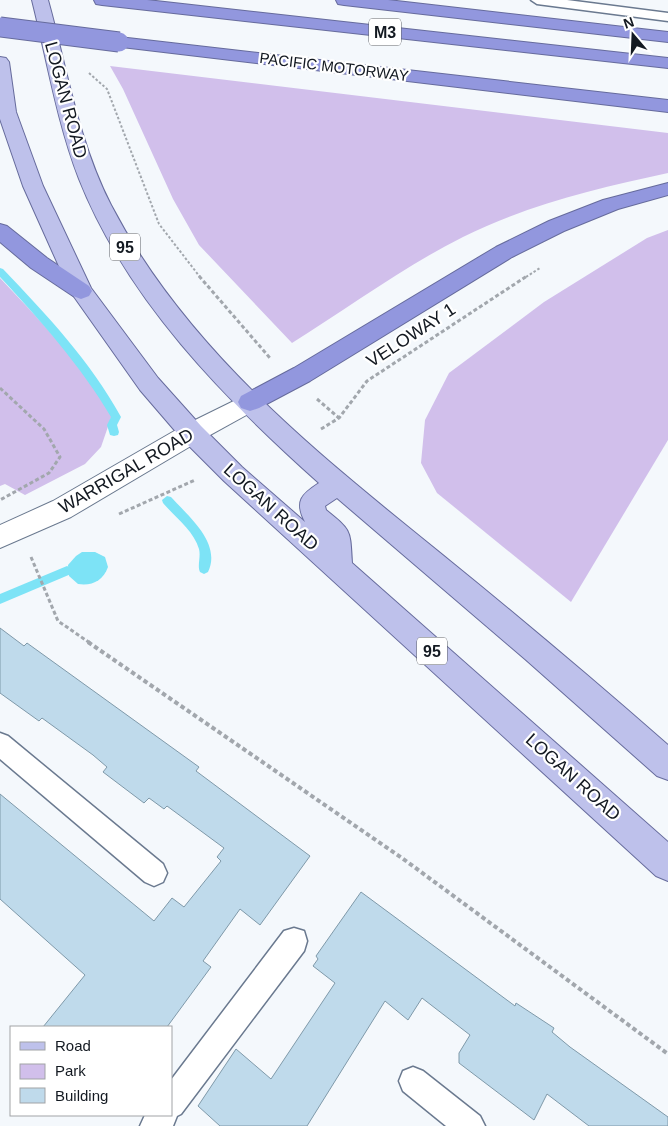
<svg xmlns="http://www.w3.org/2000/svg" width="668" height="1126" viewBox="0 0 668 1126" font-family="Arial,sans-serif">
<rect width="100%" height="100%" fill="#f4f8fc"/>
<!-- green -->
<g fill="#d1bfeb">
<path d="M 110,66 L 668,133 L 668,173 C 598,188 527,205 463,237 C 403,267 348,308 292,343 L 199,245 L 173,199 L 123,89 Z"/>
<polygon points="668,230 668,440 571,602 437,493 421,463 425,420 449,373 544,302 647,238"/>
<path d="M 0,278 C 40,320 82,365 112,415 L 101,447 L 85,464 L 25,495 L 5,484 L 0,486 Z"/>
</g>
<!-- water -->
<path fill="#7de3f6" d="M 82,552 L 95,552 L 105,557 L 108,567 C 103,581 92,586 78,584 L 69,576 L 68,565 L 76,556 Z"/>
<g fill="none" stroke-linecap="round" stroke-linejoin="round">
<!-- stream -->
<g fill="#7de3f6" fill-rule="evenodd">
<path d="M 0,268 L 3,269 C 46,314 91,362 121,417 L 117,425 L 119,432 L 118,435 L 114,436 L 110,435 L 107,425 L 111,417 C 81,366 40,320 0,277 Z"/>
<path d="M 167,496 L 171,497 C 188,516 222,543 208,572 L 204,574 L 200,572 C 197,566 201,557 199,549 C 194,531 175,517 163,503 L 162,500 Z"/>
<polygon points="67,566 71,568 73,571 71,574 0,604 0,594"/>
</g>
</g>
<!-- building -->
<g fill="#bfdaeb" stroke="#7f99a9">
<polygon points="0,628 24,646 27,643 199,767 196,771 310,856 260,925 240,909 203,961 211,967 167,1027 43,1027 85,975 0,899 0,794 154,921 172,898 184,907 221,861 217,857 224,848 167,806 164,809 149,798 144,803 103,772 107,767 93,755 42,718 39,721 0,693"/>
<polygon points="361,892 515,1006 516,1003 554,1028 552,1032 570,1047 668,1117 668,1126 589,1126 547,1094 534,1120 459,1063 459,1053 470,1035 422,998 408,1020 385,1001 307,1126 220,1126 198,1106 236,1049 271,1079 335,983 313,966 318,959 316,956"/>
</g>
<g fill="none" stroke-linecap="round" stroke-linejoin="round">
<!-- lane casing -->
<g stroke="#6a798f" stroke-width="3">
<g id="lane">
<polygon points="531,0 567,0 668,13 668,21 537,4"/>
<polygon points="0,733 8,736 163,864 167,873 163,882 154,886 145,882 0,759"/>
<polygon points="294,928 304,931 307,941 304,951 181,1114 177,1116 173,1126 140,1126 145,1115 171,1115 171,1080 284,931"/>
<polygon points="413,1067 423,1071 480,1116 485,1126 446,1126 403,1091 399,1081 403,1071"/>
</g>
</g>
<!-- street casing -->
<g stroke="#6a798f" stroke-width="2">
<polygon id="street" points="250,393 259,396 262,402 259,408 201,440 71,517 0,548 0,525 53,501 183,426"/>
</g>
<!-- primary casing -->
<g stroke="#666b9c" stroke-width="2">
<path id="primary" d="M 32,0 L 48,0 C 67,68 78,141 111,205 C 188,353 323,458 450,561 C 524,621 596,682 668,745 L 668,780 L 657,776 L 525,659 L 337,498 L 325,506 L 326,510 C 352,531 350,530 352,563 L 668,842 L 668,881 L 656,876 L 224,481 L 183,440 L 140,390 L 70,291 L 23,186 L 0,119 L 0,57 L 6,58 L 9,62 L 16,112 L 43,186 L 91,288 L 158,378 L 201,426 L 242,467 L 305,522 C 294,501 302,494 319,483 C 224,398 127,300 79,179 C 57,122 47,60 32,0 Z"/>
</g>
<!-- highway casing -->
<g stroke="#666b9c" stroke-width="2">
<g id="highway">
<polygon points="94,0 147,0 668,58 668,68 102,5 96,4"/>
<polygon points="336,0 388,0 668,32 668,42 344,5 338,4"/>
<polygon points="119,37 668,100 668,112 113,46 110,42 113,38"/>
<polygon points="668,183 668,195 618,209 564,231 512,257 310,381 259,408 250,411 241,408 238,402 241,396 294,368 496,247 549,221 603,200"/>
<polygon points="0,224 7,226 47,258 89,286 92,291 89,296 81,299 73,296 31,268 0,242"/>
</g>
</g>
<!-- path-far2 -->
<g stroke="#a2a7ad" stroke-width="2" stroke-dasharray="2.5 2" stroke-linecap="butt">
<polyline points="89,73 107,89 159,224 200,277"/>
<polyline points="526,277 540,268"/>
</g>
<!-- path-far1 -->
<g stroke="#a2a7ad" stroke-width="3" stroke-dasharray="4 2.5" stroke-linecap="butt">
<polyline points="199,276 270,358"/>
<polyline points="0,388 44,429 60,457 49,473 0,500"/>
<polyline points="317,399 339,418"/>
<polyline points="321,429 339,418 367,381 527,276"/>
<polyline points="119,514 195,480"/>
<polyline points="31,557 58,621 90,643"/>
</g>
<!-- path -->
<polyline stroke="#a2a7ad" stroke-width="4" stroke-dasharray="4.5 3" stroke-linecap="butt" points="88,642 402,858 668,1054"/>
<!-- lane -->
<use href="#lane" fill="#fff" fill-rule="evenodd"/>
<!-- street -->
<use href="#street" fill="#fff" fill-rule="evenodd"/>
<!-- primary -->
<use href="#primary" fill="#bec1eb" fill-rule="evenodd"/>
<!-- highway -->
<use href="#highway" fill="#9297de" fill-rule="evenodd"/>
<!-- highway-bridge casing -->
<g stroke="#666b9c" stroke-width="21" stroke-linecap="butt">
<polyline id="highway-bridge" points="0,27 119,42"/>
</g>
<!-- highway-bridge -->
<use href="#highway-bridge" stroke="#9297de" stroke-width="19"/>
</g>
<g text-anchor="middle" stroke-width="4.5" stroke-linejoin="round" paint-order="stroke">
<!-- far-street labels -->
<g font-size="15" fill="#131921" stroke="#fff">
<text transform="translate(334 67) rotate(7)" y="5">PACIFIC MOTORWAY</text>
</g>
<!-- shield labels -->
<g fill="#fff" stroke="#5a5e64" stroke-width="1">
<rect x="369" y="18.5" width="32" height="27" rx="4"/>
<rect x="110" y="233.5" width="30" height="27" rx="4"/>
<rect x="417" y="637.5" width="30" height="27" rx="4"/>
</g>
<g font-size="16" font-weight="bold" fill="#131921">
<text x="385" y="38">M3</text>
<text x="125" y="253">95</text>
<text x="432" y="657">95</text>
</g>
<!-- street labels -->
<g font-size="18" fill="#131921" stroke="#fff">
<text transform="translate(66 100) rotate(75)" y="6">LOGAN ROAD</text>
<text transform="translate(411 335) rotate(-33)" y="6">VELOWAY 1</text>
<text transform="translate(126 471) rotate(-30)" y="6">WARRIGAL ROAD</text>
<text transform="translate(271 507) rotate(42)" y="6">LOGAN ROAD</text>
<text transform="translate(573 777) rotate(42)" y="6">LOGAN ROAD</text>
</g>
</g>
<!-- legend -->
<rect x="10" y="1026" width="162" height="90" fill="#ffffff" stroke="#a1a3a6"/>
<rect x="20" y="1042" width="25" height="8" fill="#bec1eb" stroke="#a1a3a6"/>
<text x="55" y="1051" font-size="15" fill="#131921">Road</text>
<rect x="20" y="1064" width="25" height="15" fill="#d1bfeb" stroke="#a1a3a6"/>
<text x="55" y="1076" font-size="15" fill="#131921">Park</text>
<rect x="20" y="1088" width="25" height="15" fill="#bfdaeb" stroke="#a1a3a6"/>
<text x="55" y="1101" font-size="15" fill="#131921">Building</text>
<!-- north arrow -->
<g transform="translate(633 35) rotate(341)" stroke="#ffffff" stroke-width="4" paint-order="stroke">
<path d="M0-4L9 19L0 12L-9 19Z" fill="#131921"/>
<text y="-8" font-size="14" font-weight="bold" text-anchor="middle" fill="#131921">N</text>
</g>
</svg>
